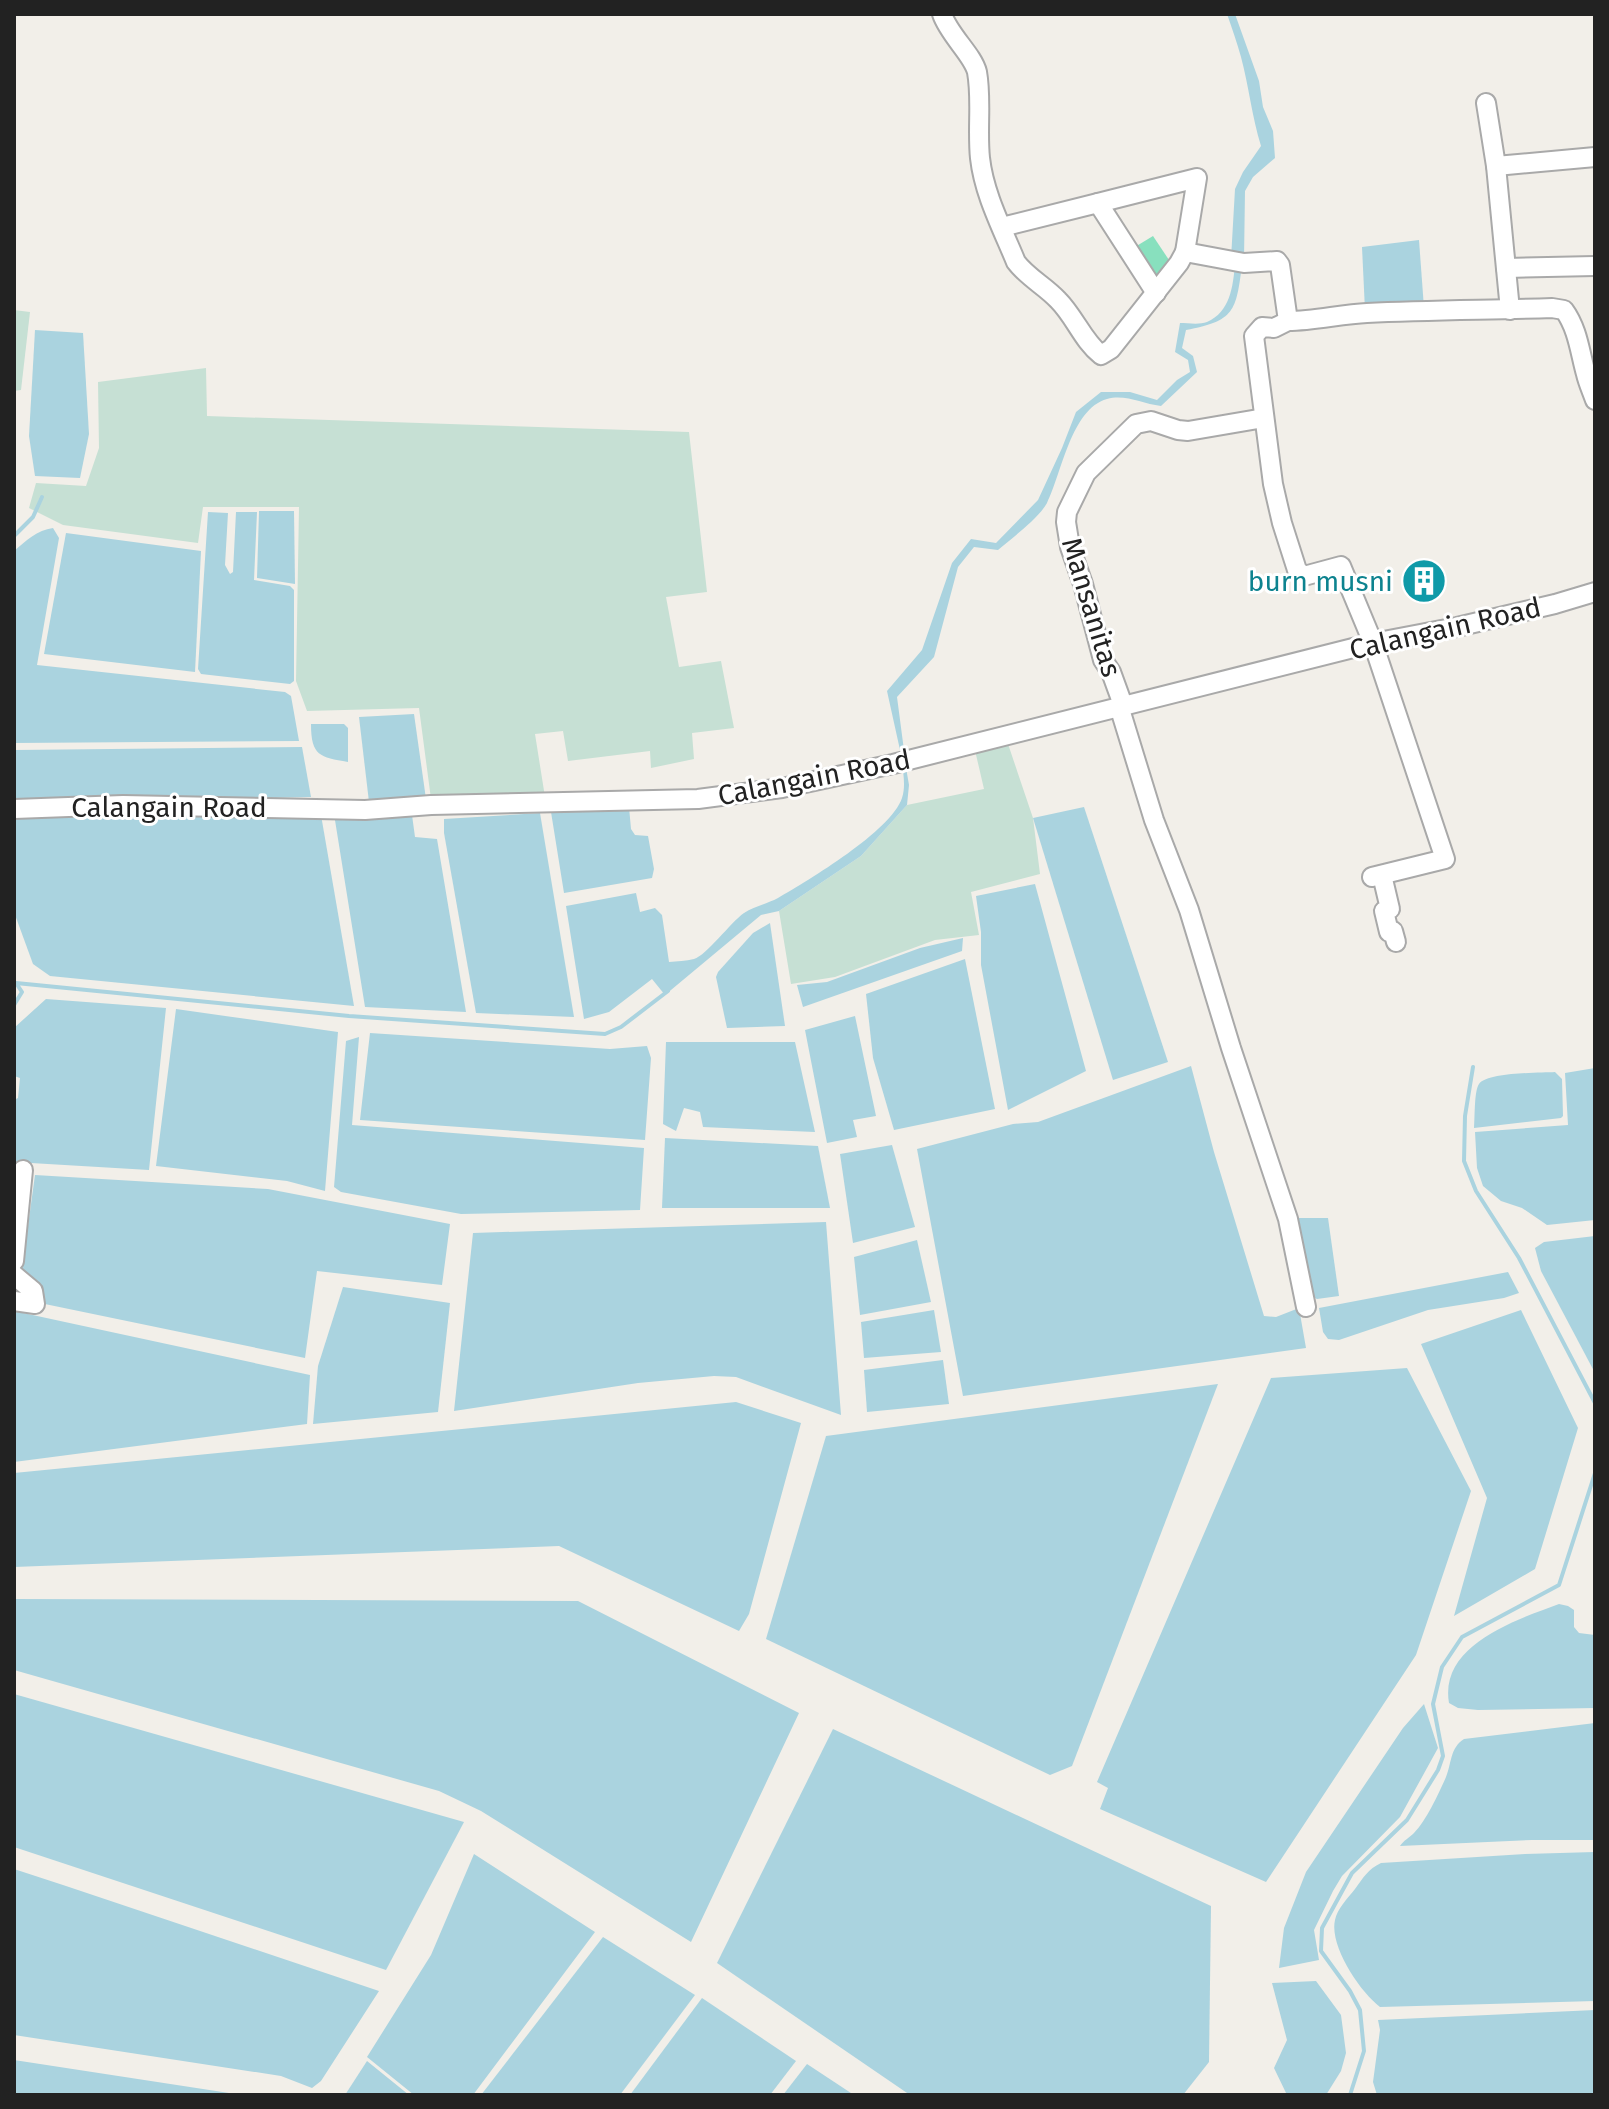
<svg xmlns="http://www.w3.org/2000/svg" width="1609" height="2109" viewBox="0 0 1609 2109" font-family="'Fira Sans',sans-serif">
<rect width="100%" height="100%" fill="#f2efe9"/>
<!-- wetland -->
<g fill="#c6e0d4">
<polygon points="14,310 30,312 21,390 14,391"/>
<polygon points="206,368 207,416 689,432 707,592 666,597 679,667 721,661 734,728 692,733 694,759 651,768 650,751 568,761 563,731 535,734 545,797 431,799 419,708 307,711 296,681 299,507 203,507 198,543 63,525 29,508 36,483 86,486 99,448 98,382"/>
<polygon points="1006,738 1033,818 1040,874 971,892 979,935 935,940 835,977 791,984 779,911 861,856 907,805 984,789 974,746"/>
</g>
<!-- pitch -->
<polygon fill="#88e0be" points="1153,236 1173,266 1156,289 1130,250"/>
<!-- water -->
<g fill="#aad3df">
<path d="M 1227,14 L 1235,14 L 1259,81 L 1263,107 L 1273,131 L 1275,158 L 1253,177 L 1245,191 L 1244,260 L 1231,259 L 1235,189 L 1243,172 L 1261,146 C 1252,117 1249,87 1241,57 C 1237,43 1232,28 1227,14 Z"/>
<polygon points="1419,240 1424,308 1365,310 1362,247"/>
<path d="M 1235,264 L 1242,265 C 1236,311 1235,321 1186,330 L 1182,348 L 1193,356 L 1197,372 L 1161,406 C 1142,404 1126,394 1107,399 C 1071,409 1062,473 1047,503 C 1038,519 1013,537 998,550 L 974,547 L 958,567 L 934,657 L 897,697 L 905,758 L 902,759 L 887,691 L 922,650 L 952,563 L 971,539 L 996,543 L 1038,500 L 1062,448 L 1076,412 L 1101,392 L 1130,392 L 1157,400 L 1177,380 L 1190,372 L 1188,360 L 1175,352 L 1180,323 C 1188,323 1199,325 1207,322 C 1230,312 1233,287 1235,264 Z"/>
<polygon points="35,330 83,333 89,434 80,478 35,476 29,436"/>
<polygon points="259,511 294,511 295,584 257,578"/>
<polygon points="208,512 228,513 225,565 230,574 233,572 236,512 257,512 254,580 290,586 294,590 294,681 290,684 201,674 198,669"/>
<path d="M 53,528 L 59,538 L 37,665 L 285,692 L 291,696 L 299,741 L 14,743 L 14,551 C 26,541 37,530 53,528 Z"/>
<polygon points="66,533 201,551 195,672 44,654"/>
<polygon points="414,714 426,799 369,802 359,717"/>
<path d="M 311,724 L 344,724 L 348,728 L 348,762 C 320,757 311,756 311,724 Z"/>
<polygon points="302,747 311,797 14,804 14,750"/>
<path d="M 902,761 L 905,762 L 909,785 L 907,805 L 861,856 L 779,911 L 761,915 L 665,995 L 652,979 L 609,1012 L 584,1019 L 566,906 L 636,893 L 640,912 L 655,908 L 662,915 L 669,962 C 677,961 686,961 694,959 C 707,955 730,923 744,913 C 754,906 767,904 778,898 C 809,880 891,831 902,798 C 906,786 903,773 902,761 Z"/>
<polygon points="629,807 631,829 635,835 648,836 654,869 652,878 564,893 551,812"/>
<polygon points="1084,807 1168,1062 1113,1080 1033,818"/>
<polygon points="540,813 574,1017 476,1013 444,833 444,819"/>
<polygon points="334,814 412,815 415,837 437,839 466,1012 365,1007"/>
<polygon points="321,815 354,1006 50,976 33,964 14,912 14,818"/>
<polygon points="1035,884 1086,1071 1008,1110 981,965 981,932 976,896"/>
<polygon points="770,923 785,1026 727,1028 716,977 718,972 753,933"/>
<polygon points="963,938 962,951 803,1007 797,985 827,982 920,948"/>
<polygon points="965,959 995,1109 894,1130 873,1058 866,994"/>
<polygon points="46,999 166,1008 149,1170 14,1162 14,1100 18,1098 20,1078 14,1076 14,1028"/>
<polygon points="176,1009 338,1032 325,1191 287,1181 156,1166"/>
<polygon points="855,1016 876,1116 853,1120 857,1137 827,1143 805,1030"/>
<polygon points="370,1033 610,1049 647,1046 651,1058 645,1140 360,1120"/>
<polygon points="359,1037 352,1125 644,1148 640,1210 461,1214 341,1192 334,1187 346,1041"/>
<polygon points="666,1042 795,1042 815,1132 703,1127 700,1112 684,1108 676,1131 663,1124"/>
<polygon points="1191,1066 1214,1152 1264,1316 1276,1317 1299,1308 1306,1348 963,1396 917,1149 1013,1124 1038,1122"/>
<polygon points="1595,1068 1595,1220 1547,1225 1522,1208 1501,1201 1483,1186 1477,1168 1475,1132 1568,1125 1565,1073"/>
<path d="M 1555,1072 L 1562,1079 L 1563,1116 L 1561,1118 L 1474,1128 C 1475,1118 1474,1091 1479,1084 C 1488,1072 1539,1073 1555,1072 Z"/>
<polygon points="665,1138 818,1146 830,1208 662,1208"/>
<polygon points="892,1145 915,1227 853,1243 840,1154"/>
<polygon points="35,1175 268,1189 450,1224 442,1285 317,1271 305,1358 40,1303 21,1277"/>
<polygon points="1292,1218 1328,1218 1339,1296 1317,1299 1311,1296"/>
<polygon points="826,1222 841,1415 736,1377 714,1376 638,1383 454,1411 473,1233"/>
<polygon points="1595,1236 1595,1373 1541,1271 1535,1248 1544,1242"/>
<polygon points="917,1240 931,1302 860,1315 854,1257"/>
<polygon points="1508,1272 1519,1293 1504,1298 1428,1310 1339,1340 1328,1339 1323,1332 1319,1308"/>
<polygon points="343,1287 450,1303 438,1412 313,1424 318,1366"/>
<polygon points="934,1310 941,1352 864,1358 861,1322"/>
<polygon points="1521,1310 1578,1428 1535,1569 1454,1616 1487,1498 1421,1344"/>
<polygon points="14,1311 310,1375 307,1424 14,1462"/>
<polygon points="943,1360 949,1404 867,1412 864,1370"/>
<polygon points="1407,1368 1471,1491 1416,1655 1266,1882 1100,1809 1108,1788 1097,1782 1271,1378"/>
<polygon points="1218,1384 1072,1766 1050,1775 766,1639 826,1436"/>
<polygon points="736,1402 801,1423 749,1614 739,1631 559,1546 14,1567 14,1473"/>
<polygon points="14,1599 578,1601 799,1713 691,1942 481,1811 439,1791 14,1670"/>
<path d="M 1559,1604 L 1568,1606 L 1574,1610 L 1574,1627 L 1579,1633 L 1595,1635 L 1595,1708 L 1478,1710 L 1458,1708 L 1449,1703 C 1439,1645 1516,1620 1559,1604 Z"/>
<polygon points="14,1694 464,1822 386,1970 14,1847"/>
<polygon points="1424,1704 1438,1748 1400,1817 1342,1876 1333,1891 1314,1930 1319,1960 1279,1968 1284,1928 1306,1872 1403,1728"/>
<path d="M 1595,1723 L 1595,1840 L 1532,1840 L 1400,1846 C 1404,1840 1409,1838 1414,1833 C 1426,1821 1439,1793 1446,1777 C 1452,1762 1450,1748 1464,1739 Z"/>
<polygon points="833,1729 1211,1906 1209,2062 1183,2095 910,2095 717,1963"/>
<path d="M 1595,1852 L 1595,2001 L 1380,2007 C 1360,1992 1329,1946 1335,1920 C 1337,1909 1348,1898 1355,1889 C 1363,1878 1368,1869 1381,1863 L 1525,1854 Z"/>
<polygon points="474,1854 595,1932 473,2095 414,2095 367,2057 431,1955"/>
<polygon points="14,1869 66,1886 379,1991 321,2081 312,2088 281,2076 14,2035"/>
<polygon points="603,1937 695,1995 620,2095 481,2095"/>
<polygon points="1316,1981 1341,2015 1346,2053 1341,2071 1326,2095 1287,2095 1274,2068 1287,2040 1272,1983"/>
<polygon points="702,1998 796,2061 770,2095 630,2095"/>
<polygon points="1595,2010 1595,2095 1377,2095 1373,2082 1380,2030 1378,2020"/>
<polygon points="14,2060 242,2095 14,2095"/>
<polygon points="367,2061 409,2095 345,2095"/>
<polygon points="807,2064 854,2095 783,2095"/>
</g>
<g fill="none" stroke-linecap="round" stroke-linejoin="round">
<!-- stream -->
<g stroke="#aad3df" stroke-width="4">
<polyline points="14,536 33,517 42,497"/>
<polyline points="14,1005 22,992 16,983 349,1016 605,1034 621,1027 668,991"/>
<polyline points="1473,1067 1465,1116 1464,1161 1476,1191 1519,1258 1595,1403"/>
<polyline points="1350,2095 1364,2051 1360,2010 1350,1991 1321,1951 1322,1928 1352,1873 1407,1820 1438,1770 1443,1756 1433,1704 1442,1667 1462,1637 1559,1585 1595,1473"/>
</g>
<!-- minor casing -->
<g stroke="#a9a9a9" stroke-width="22">
<g id="minor">
<path d="M 942,14 C 949,35 973,55 977,72 C 982,99 977,129 980,158 C 984,194 1002,228 1016,262 C 1027,277 1045,286 1058,300 C 1075,317 1083,341 1101,355 L 1111,349 L 1179,263 L 1185,252 L 1244,263 L 1277,261 L 1280,265 L 1288,321 L 1274,328 L 1262,327 L 1254,336 L 1273,484 L 1282,523 L 1297,570 L 1304,576 L 1341,566 L 1373,643 L 1445,859 L 1372,877"/>
<polyline points="1486,103 1496,166 1510,310"/>
<polyline points="1496,166 1595,157"/>
<polyline points="1098,203 1197,178 1185,252"/>
<polyline points="1002,227 1098,203 1156,293"/>
<polyline points="1506,268 1595,266"/>
<path d="M 1288,321 C 1315,321 1341,314 1367,313 C 1429,310 1491,310 1552,308 L 1564,310 C 1578,329 1580,353 1586,374 C 1588,383 1592,391 1595,400"/>
<polyline points="1123,705 1111,672 1103,660 1083,584 1070,547 1066,522 1067,512 1086,473 1136,424 1151,421 1178,430 1188,431 1264,418"/>
<polyline points="1119,706 1154,820 1189,910 1231,1048 1288,1219 1306,1307"/>
<polyline points="14,809 123,805 365,810 431,805 698,799 782,788 893,764 1373,643 1457,627 1555,604 1595,592"/>
<polyline points="1382,875 1390,909 1384,911 1389,932 1393,931 1396,942"/>
<polyline points="14,1261 23,1170"/>
<polyline points="14,1275 33,1291 35,1304 14,1301"/>
</g>
</g>
<!-- minor -->
<use href="#minor" stroke="#fff" stroke-width="18"/>
</g>
<!-- icons -->
<defs>
<g id="building-disc" transform="scale(2.3)"><circle r="9.5" fill="#0f9aa8" stroke="#fff"/><path d="M-4-6H4V6H1V3H-1V6H-4ZM-2.5-4.3h1.7v1.8h-1.7ZM.8-4.3h1.7v1.8H.8ZM-2.5-1h1.7V.8h-1.7ZM.8-1h1.7V.8H.8Z" fill="#fff"/></g>
</defs>
<g fill-rule="evenodd">
<use href="#building-disc" x="1424" y="581"/>
</g>
<g text-anchor="middle" stroke-width="6" stroke-linejoin="round" paint-order="stroke">
<!-- culture labels -->
<g font-size="28" fill="#0d838f" stroke="#fff" text-anchor="end">
<text x="1393" y="591">burn musni</text>
</g>
<!-- street labels -->
<g font-size="28" fill="#222" stroke="#fff">
<text transform="translate(1092 607) rotate(73)" y="10">Mansanitas</text>
<text transform="translate(1445 628) rotate(-13)" y="10">Calangain Road</text>
<text transform="translate(814 777) rotate(-11)" y="10">Calangain Road</text>
<text x="169" y="817">Calangain Road</text>
</g>
</g>
<!-- border -->
<rect width="1609" height="2109" fill="none" stroke="#222222" stroke-width="32"/>
</svg>
